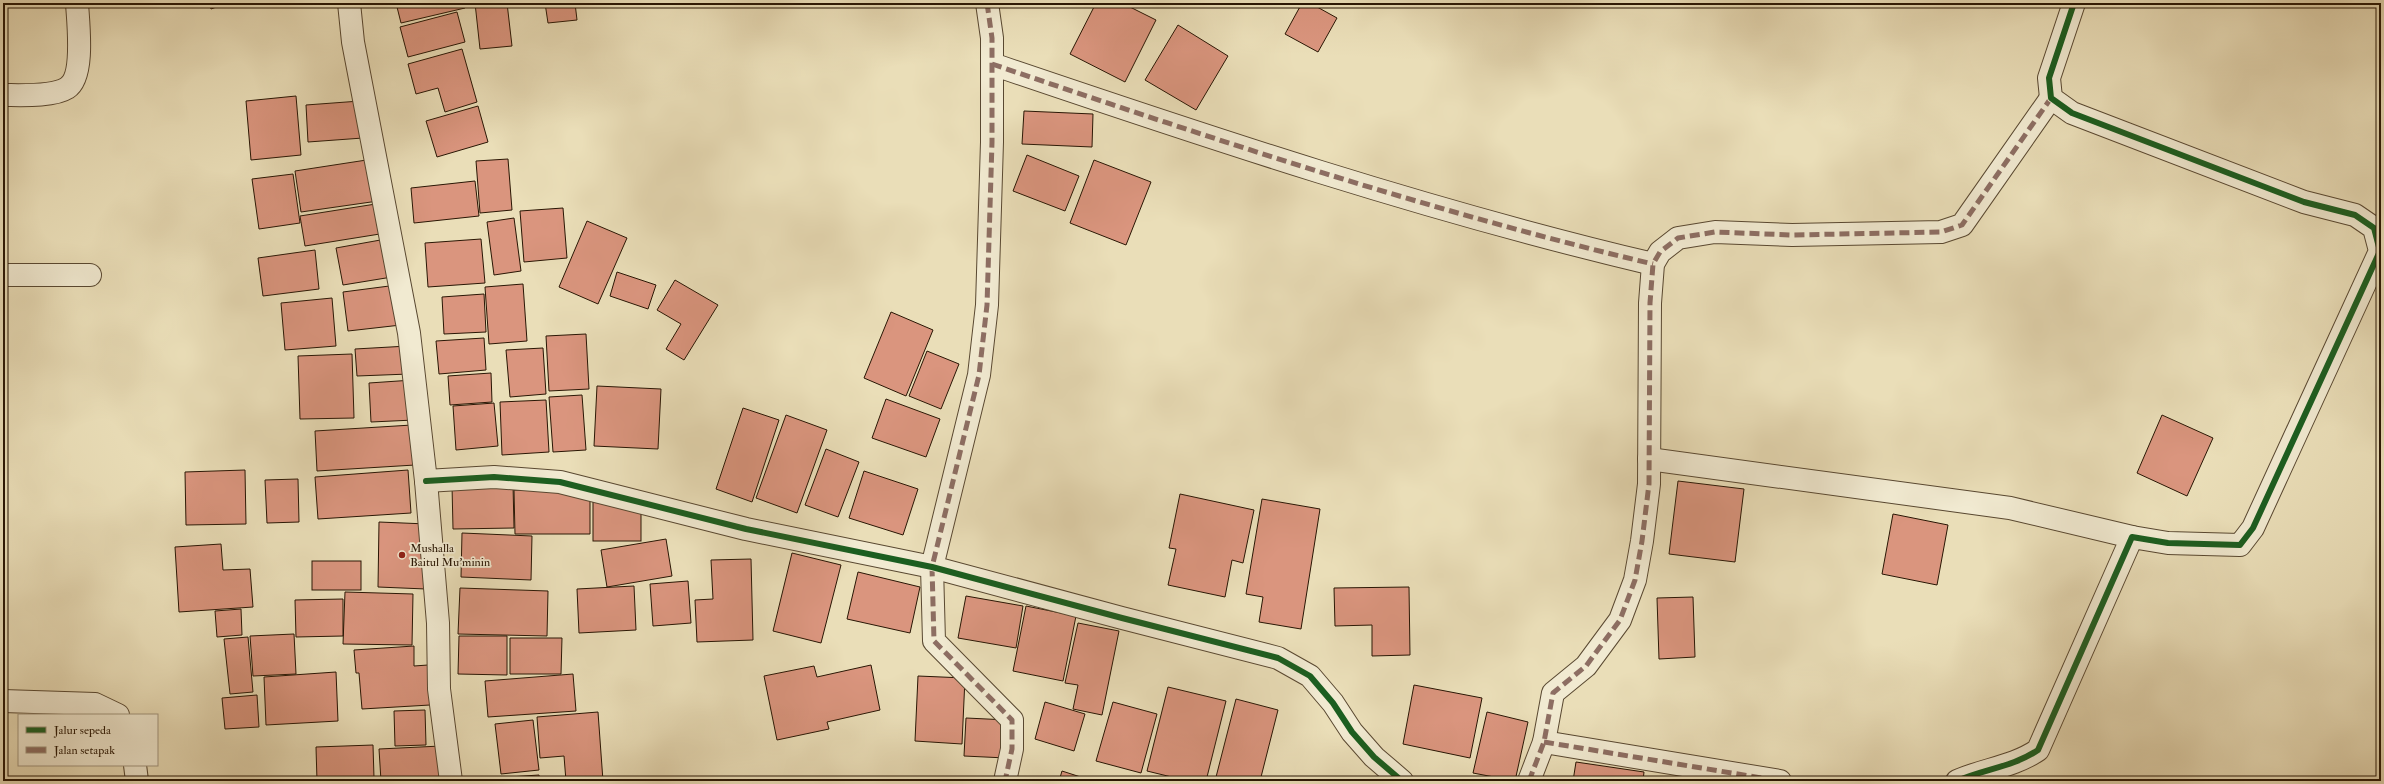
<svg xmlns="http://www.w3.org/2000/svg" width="2384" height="784" viewBox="0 0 2384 784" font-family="'IM FELL Double Pica',serif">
<rect width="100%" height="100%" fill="#eadeb8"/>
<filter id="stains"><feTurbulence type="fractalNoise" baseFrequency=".005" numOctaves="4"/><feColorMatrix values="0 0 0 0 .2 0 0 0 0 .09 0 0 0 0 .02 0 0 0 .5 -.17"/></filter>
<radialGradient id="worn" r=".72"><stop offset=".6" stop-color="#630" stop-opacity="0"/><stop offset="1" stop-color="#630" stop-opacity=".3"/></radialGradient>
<!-- building -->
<g fill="#da957e" stroke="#291604">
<polygon points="209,3 227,3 211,9"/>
<polygon points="396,3 464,3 465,8 401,23"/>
<polygon points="475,3 507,3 512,46 480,49"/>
<polygon points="545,3 575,3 577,20 548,23"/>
<polygon points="1096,3 1122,3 1156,20 1125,82 1070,54"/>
<polygon points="1302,3 1310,3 1337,18 1318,52 1285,34"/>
<polygon points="457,12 465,42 408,57 400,27"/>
<polygon points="1178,25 1228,56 1196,110 1145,80"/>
<polygon points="462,49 477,102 445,112 438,88 416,94 408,64"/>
<polygon points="296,96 301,155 251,160 246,101"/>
<polygon points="360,101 363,138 308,142 306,105"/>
<polygon points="478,106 488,142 437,157 426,121"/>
<polygon points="1024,111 1093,114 1092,147 1022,144"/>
<polygon points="1027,155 1079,176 1065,211 1013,191"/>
<polygon points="373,159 378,201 301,212 295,171"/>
<polygon points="508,159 512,210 480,213 476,161"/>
<polygon points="1094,160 1151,182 1126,245 1070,223"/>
<polygon points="293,174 300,223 259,229 252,179"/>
<polygon points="475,181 479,216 414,223 411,188"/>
<polygon points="382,203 386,233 305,246 300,216"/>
<polygon points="563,208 567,258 524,262 520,211"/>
<polygon points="514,218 521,271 494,275 487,222"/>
<polygon points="587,221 627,238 598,304 559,287"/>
<polygon points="386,239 392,277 343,285 336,248"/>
<polygon points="481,239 485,283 428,287 425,243"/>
<polygon points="315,250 319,289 263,296 258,258"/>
<polygon points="617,272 656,285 648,309 610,296"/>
<polygon points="675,280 718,305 684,360 666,349 681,324 657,310"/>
<polygon points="523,284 527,341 489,344 485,287"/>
<polygon points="397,285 401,325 348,331 343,292"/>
<polygon points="484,294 486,332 444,334 442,297"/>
<polygon points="332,298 336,346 285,350 281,303"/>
<polygon points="891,312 933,330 906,396 864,378"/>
<polygon points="586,334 589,389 549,391 546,336"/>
<polygon points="484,338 486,370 439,374 436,341"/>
<polygon points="408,346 409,374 357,376 355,349"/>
<polygon points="543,348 546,394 510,397 506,350"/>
<polygon points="927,351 959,364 941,409 909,396"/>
<polygon points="352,354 354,418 300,419 298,356"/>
<polygon points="491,373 492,402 450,405 448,376"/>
<polygon points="413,380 414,420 371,422 369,383"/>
<polygon points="597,386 661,389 658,449 594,446"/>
<polygon points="582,395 586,450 553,452 549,397"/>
<polygon points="886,399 940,419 926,457 872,438"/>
<polygon points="546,400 549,452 502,455 500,402"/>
<polygon points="494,403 498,446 456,450 453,406"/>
<polygon points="743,408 779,420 752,502 716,489"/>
<polygon points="786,415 827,430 797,513 756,498"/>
<polygon points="2162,415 2213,438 2187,496 2137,473"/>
<polygon points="412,425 415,465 317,471 315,431"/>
<polygon points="826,449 859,462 838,517 805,505"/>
<polygon points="245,470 246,524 186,525 185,472"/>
<polygon points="408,470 411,513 318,519 315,477"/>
<polygon points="864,471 918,489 903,535 849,518"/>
<polygon points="298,479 299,522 267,523 265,480"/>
<polygon points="1678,481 1744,489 1735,562 1669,554"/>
<polygon points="513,484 514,528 453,529 452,485"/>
<polygon points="514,490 590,490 590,534 515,534"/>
<polygon points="1180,494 1254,510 1243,563 1232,560 1225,597 1168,585 1176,549 1169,548"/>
<polygon points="1262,499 1320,509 1301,629 1259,622 1263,597 1246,594"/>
<rect x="593" y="502" width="48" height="39"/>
<polygon points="1893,514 1948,525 1937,585 1882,574"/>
<polygon points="379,522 427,524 426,589 378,587"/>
<polygon points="462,533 532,536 531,580 461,577"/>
<polygon points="666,539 672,576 607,587 601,550"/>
<polygon points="221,544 223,570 250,569 253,607 179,612 175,547"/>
<polygon points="792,553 841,565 821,643 773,631"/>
<polygon points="751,559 753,640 697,642 695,600 713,599 711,560"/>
<rect x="312" y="561" width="49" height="29"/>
<polygon points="858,572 920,587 910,633 847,619"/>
<polygon points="688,581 691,623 653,626 650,584"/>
<polygon points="634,586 636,630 579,633 577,589"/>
<polygon points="1409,587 1410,655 1372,656 1372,625 1335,626 1334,588"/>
<polygon points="460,588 548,591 547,636 458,634"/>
<polygon points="345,592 413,594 412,645 343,644"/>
<polygon points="966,596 1023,606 1016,648 958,638"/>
<polygon points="1693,597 1695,657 1659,659 1657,598"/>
<polygon points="343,599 343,636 296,637 295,600"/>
<polygon points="1026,606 1076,616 1063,681 1013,671"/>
<polygon points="241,609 242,635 217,637 215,611"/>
<polygon points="1078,623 1119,631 1102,715 1073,709 1078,685 1065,683"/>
<polygon points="294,634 296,674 253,676 250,636"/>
<polygon points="459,636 507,636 507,675 458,674"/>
<polygon points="248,637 253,692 230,694 224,639"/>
<polygon points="510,638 562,638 561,674 510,674"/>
<polygon points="414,646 414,666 428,665 430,705 362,709 359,673 356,673 354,650"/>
<polygon points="871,665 880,710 827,722 829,729 777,740 764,676 814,666 817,677"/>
<polygon points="336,672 338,721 266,725 264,677"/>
<polygon points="573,674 576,711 488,717 485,681"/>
<polygon points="918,676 965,678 962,744 915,741"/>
<polygon points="1414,685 1482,698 1470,758 1403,744"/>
<polygon points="1168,687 1226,701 1206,781 1188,781 1147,771"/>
<polygon points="257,695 259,727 225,729 222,698"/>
<polygon points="1236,699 1278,710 1260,781 1215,781"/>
<polygon points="1045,702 1085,714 1074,751 1035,739"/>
<polygon points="1113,702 1157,714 1141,773 1096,761"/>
<polygon points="425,710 426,745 395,746 394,711"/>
<polygon points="598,712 603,781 566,781 564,756 540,758 537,717"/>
<polygon points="1487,712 1528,722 1515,781 1473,773"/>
<polygon points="966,718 1008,720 1006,758 964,756"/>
<polygon points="533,720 539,770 501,774 495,724"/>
<polygon points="373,745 374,778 317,781 316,747"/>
<polygon points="441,746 443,781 381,781 379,749"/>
<polygon points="1576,762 1644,772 1643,781 1573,781"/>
<polygon points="1062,771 1093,781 1059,781"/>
<polygon points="539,775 540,781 510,781 509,777"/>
</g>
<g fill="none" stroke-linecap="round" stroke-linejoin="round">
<!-- minor casing -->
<g stroke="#594831" stroke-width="24">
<g id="minor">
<polyline points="349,3 353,42 409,333 426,481 438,623 439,689 451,781"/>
<polyline points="987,3 992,38 992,142 987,305 979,375 932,567 934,641 1012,720 1012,749 1005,781"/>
<path d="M 992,64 C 1210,138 1428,211 1653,264"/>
<path d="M 3,95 C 19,95 53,97 67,88 C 85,77 78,22 77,3"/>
<polyline points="3,275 90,275"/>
<polyline points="1649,459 2010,508 2132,537"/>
<polyline points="426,481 494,477 560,482 746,529 932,567 1122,618 1278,658 1310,676 1333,703 1352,732 1374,757 1402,781"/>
<polyline points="3,701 95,704 118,715"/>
<polyline points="1544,742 1780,781"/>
<polyline points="135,765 137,781"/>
<polyline points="1529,781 1544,742 1553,693 1586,666 1620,620 1635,580 1642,541 1649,484 1650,303 1653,264 1660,252 1678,238 1715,232 1792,235 1941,232 1962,225 2051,98"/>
<path d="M 1957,781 C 1984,769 2013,767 2038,750 L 2132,537 L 2168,543 L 2240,545 L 2253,528 L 2380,251 L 2374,228 L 2355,215 L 2304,202 L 2072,113 L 2051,98 L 2049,78 L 2074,3"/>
</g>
</g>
<!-- minor -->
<use href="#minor" stroke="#f1ead1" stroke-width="22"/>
<!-- quiet -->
<g stroke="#8d6e63" stroke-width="5" stroke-dasharray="10 5" stroke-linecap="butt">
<polyline points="987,3 992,38 992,142 987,305 979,375 932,567 934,641 1012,720 1012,749 1005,781"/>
<path d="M 992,64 C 1210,138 1428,211 1653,264"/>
<polyline points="1544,742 1780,781"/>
<polyline points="1529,781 1544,742 1553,693 1586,666 1620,620 1635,580 1642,541 1649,484 1650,303 1653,264 1660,252 1678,238 1715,232 1792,235 1941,232 1962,225 2051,98"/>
</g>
<!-- cycleway casing -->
<g stroke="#f1ead1" stroke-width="8">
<g id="cycleway">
<polyline points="426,481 494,477 560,482 746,529 932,567 1122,618 1278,658 1310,676 1333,703 1352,732 1374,757 1402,781"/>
<path d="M 1957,781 C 1984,769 2013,767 2038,750 L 2132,537 L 2168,543 L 2240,545 L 2253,528 L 2380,251 L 2374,228 L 2355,215 L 2304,202 L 2072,113 L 2051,98 L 2049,78 L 2074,3"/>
</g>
</g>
<!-- cycleway -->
<use href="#cycleway" stroke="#1b5e20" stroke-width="6"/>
</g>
<!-- markers -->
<circle fill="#8f2418" stroke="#f1ead1" stroke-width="1.5" cx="402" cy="555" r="4"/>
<g text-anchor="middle" stroke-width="3.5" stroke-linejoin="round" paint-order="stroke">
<!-- poi labels -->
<g font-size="12" fill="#291604" stroke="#f1ead1" text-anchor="start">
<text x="410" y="552">Mushalla<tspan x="410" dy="14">Baitul Mu'minin</tspan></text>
</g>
</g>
<!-- margin -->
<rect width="2384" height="784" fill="none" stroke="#eadeb8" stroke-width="16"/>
<rect x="4" y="4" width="2376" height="776" fill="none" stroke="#291604" stroke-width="2"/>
<rect x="8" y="8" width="2368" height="768" fill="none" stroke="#291604"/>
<!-- legend -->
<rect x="18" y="714" width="140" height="52" fill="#f1ead1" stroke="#a1957f"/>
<rect x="26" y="727" width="20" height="6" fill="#1b5e20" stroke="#a1957f"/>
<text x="54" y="734" font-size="12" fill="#291604">Jalur sepeda</text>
<rect x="26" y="747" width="20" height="6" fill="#8d6e63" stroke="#a1957f"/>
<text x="54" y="754" font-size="12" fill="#291604">Jalan setapak</text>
<rect width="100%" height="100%" filter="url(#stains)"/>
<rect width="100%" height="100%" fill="url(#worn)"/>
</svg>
